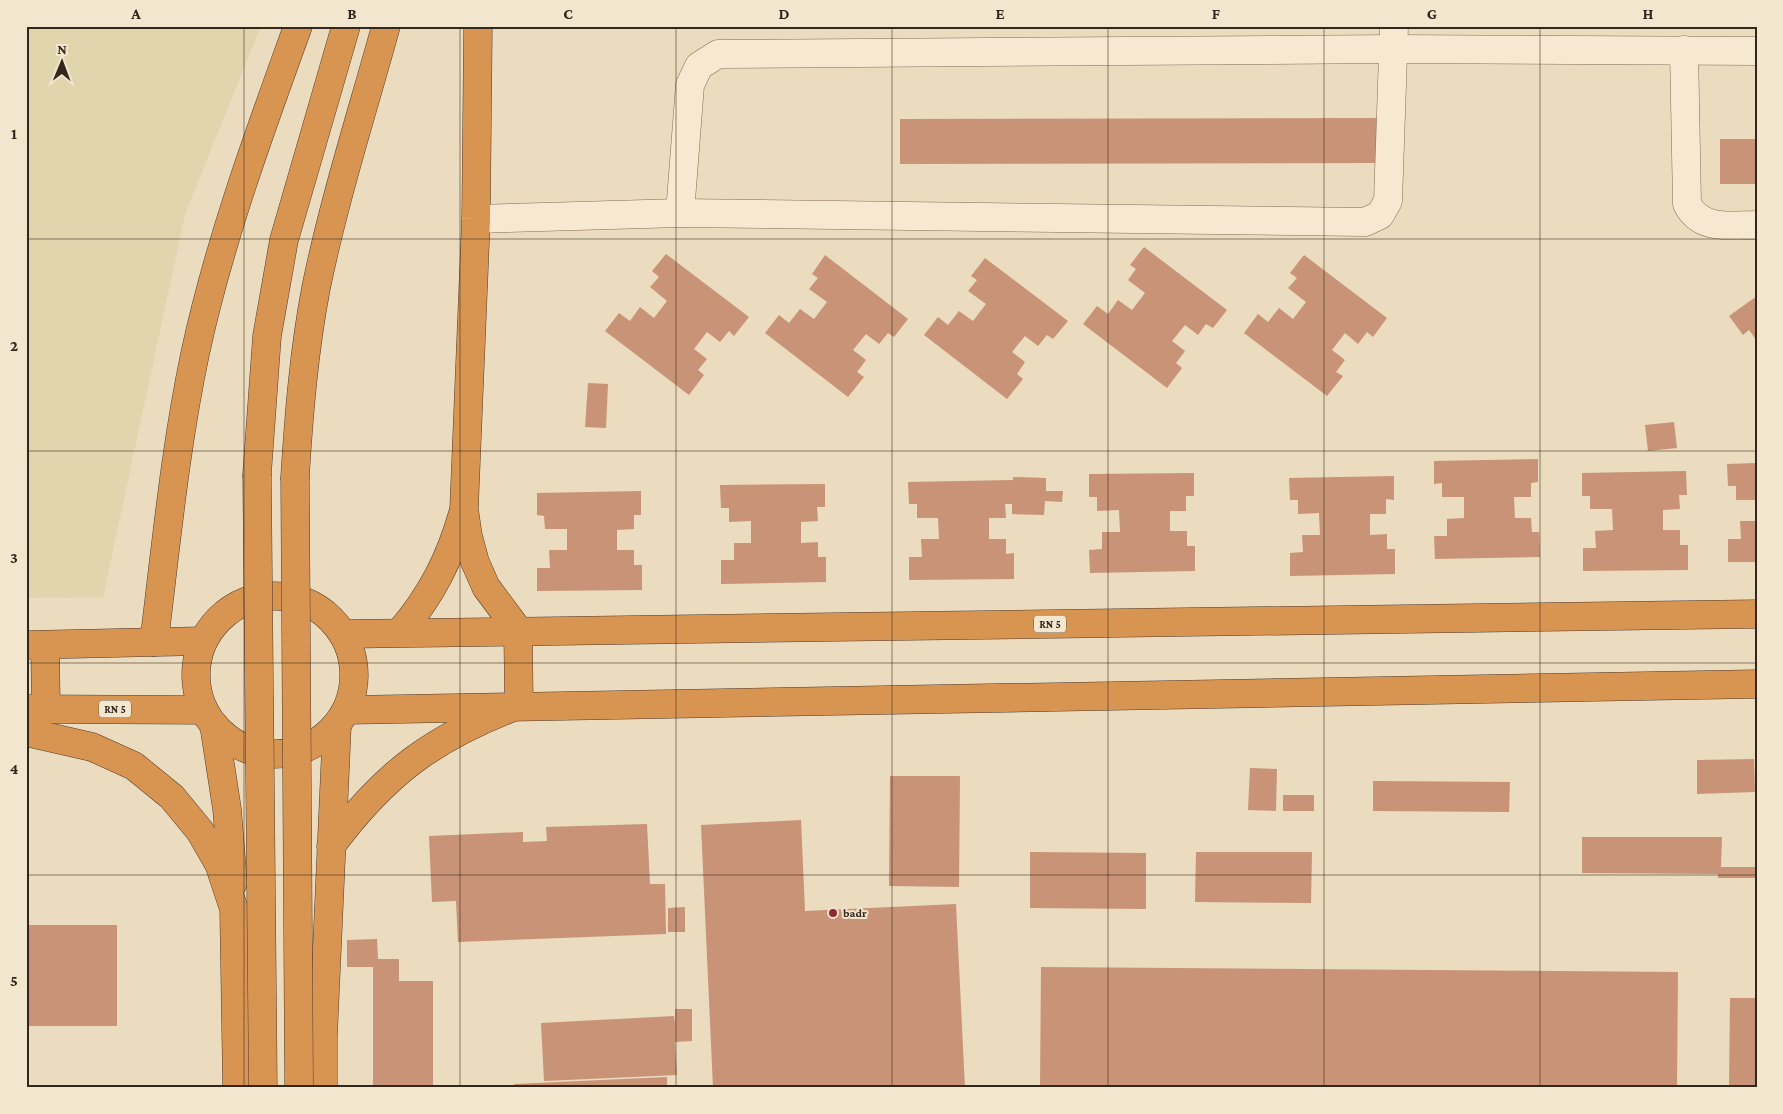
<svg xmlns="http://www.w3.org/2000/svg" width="1783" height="1114" viewBox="0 0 1783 1114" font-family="'Crimson Pro',serif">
<rect width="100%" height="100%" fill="#ebdbbf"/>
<!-- farmland -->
<polygon fill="#e0d5ad" points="26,26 261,26 185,214 103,597 26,598"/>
<!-- building -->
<g fill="#c89376">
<polygon points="1380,118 1380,163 900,164 900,119"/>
<rect x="1720" y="139" width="37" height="45"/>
<polygon points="1144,247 1227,310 1213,328 1206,324 1198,335 1185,325 1172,341 1185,351 1176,363 1182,368 1167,388 1083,324 1097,306 1108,314 1118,300 1132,310 1145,293 1128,280 1136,269 1130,265"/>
<polygon points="666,254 749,317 734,336 729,331 720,342 707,332 694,349 707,359 698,370 704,375 689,395 605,331 619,313 630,321 640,307 654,318 667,301 650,287 659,277 652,271"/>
<polygon points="825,255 908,319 894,337 888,333 879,344 866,334 853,350 866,360 857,372 864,377 848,397 765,333 779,315 789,323 800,309 814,319 827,302 809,289 818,278 812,274"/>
<polygon points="1304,255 1387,318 1373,337 1367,332 1358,344 1345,333 1332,350 1345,360 1336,372 1343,376 1327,396 1244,333 1258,314 1268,322 1279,308 1293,319 1306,302 1288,288 1297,278 1290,273"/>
<polygon points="985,258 1068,321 1053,339 1047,335 1038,346 1025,336 1012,352 1025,362 1017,374 1023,379 1007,399 924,335 938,317 948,325 959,311 973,321 986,304 968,291 977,280 971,276"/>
<polygon points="1757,296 1757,341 1749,330 1743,335 1729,316"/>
<polygon points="588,383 608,384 606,428 585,427"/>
<polygon points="1674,422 1677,448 1648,451 1645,425"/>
<polygon points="1538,459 1538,482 1531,483 1531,497 1514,497 1515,518 1531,518 1532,532 1539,532 1540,557 1435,559 1434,536 1447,536 1447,519 1464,518 1464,497 1442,497 1442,483 1434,484 1434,461"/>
<polygon points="1757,463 1757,500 1736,500 1736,486 1728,486 1727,464"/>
<polygon points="1686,471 1687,495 1679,495 1680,509 1663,510 1663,530 1680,530 1680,545 1688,545 1688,570 1583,571 1583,548 1596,548 1595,531 1613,530 1612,509 1590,509 1590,496 1582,496 1582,473"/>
<polygon points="1194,473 1194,496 1186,496 1186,511 1170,511 1170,531 1187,531 1187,546 1195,546 1195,571 1090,573 1089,550 1102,549 1102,532 1120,532 1119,510 1097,511 1097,497 1089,497 1089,474"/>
<polygon points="1394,476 1394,500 1386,499 1386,514 1370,514 1370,535 1387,534 1387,549 1395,549 1395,574 1290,576 1290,553 1303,552 1302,535 1320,535 1319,513 1298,514 1298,500 1290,500 1289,478"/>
<polygon points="1013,477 1046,478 1046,491 1063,491 1062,502 1045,501 1044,515 1012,514 1012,504 1005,504 1006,518 989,518 989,539 1006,539 1006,554 1014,553 1014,579 909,580 909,557 922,557 921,539 939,539 938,518 917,518 917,504 909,504 908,482 1013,480"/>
<polygon points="825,484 825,507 817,507 818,521 801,522 801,543 818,542 818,557 826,557 826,582 721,584 721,560 734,560 734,543 751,543 751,521 729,522 729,508 721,508 720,485"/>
<polygon points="641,491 641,515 634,515 634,529 617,530 617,550 634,550 634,565 642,565 642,590 537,591 537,568 550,568 549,550 567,550 567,529 545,529 544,516 537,515 537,493"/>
<polygon points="1740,521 1757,521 1757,562 1728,562 1728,539 1741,539"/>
<polygon points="1754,759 1755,792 1697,794 1697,760"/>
<polygon points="1250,768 1277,769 1276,811 1248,810"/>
<polygon points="890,776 960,776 959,887 889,886"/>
<polygon points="1373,781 1510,782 1509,812 1373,811"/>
<rect x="1283" y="795" width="31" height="16"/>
<polygon points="801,820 805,911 956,904 965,1088 713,1088 701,825"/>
<polygon points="647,824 650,884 665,884 666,934 458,942 456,901 432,902 429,836 523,832 523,842 547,841 546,827"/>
<polygon points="1582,837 1722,837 1721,867 1757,867 1757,878 1718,878 1718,874 1582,873"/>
<polygon points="1030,852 1146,853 1146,909 1030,908"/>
<polygon points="1196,852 1312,852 1311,903 1195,902"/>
<polygon points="685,907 685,932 668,932 668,908"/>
<rect x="26" y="925" width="91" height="101"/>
<polygon points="377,939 378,959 399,959 399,981 433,981 433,1088 373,1088 373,967 347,967 347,940"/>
<polygon points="1041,967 1678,972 1677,1088 1040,1088"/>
<polygon points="1730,998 1757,998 1757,1088 1729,1088"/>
<polygon points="675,1009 692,1009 692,1041 675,1042 677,1075 544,1081 541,1023 674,1016 675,1024"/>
<polygon points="667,1077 667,1088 514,1088 514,1084"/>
</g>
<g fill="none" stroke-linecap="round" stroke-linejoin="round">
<!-- street casing -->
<g stroke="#836c58" stroke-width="29">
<g id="street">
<path d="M 1684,50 L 1687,204 C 1701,231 1730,225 1757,225"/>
<polyline points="680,213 690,85 699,66 718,54 1393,49 1757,51"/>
<polyline points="476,219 680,213 1365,222 1380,215 1388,201 1394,26"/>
</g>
</g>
<!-- highway casing -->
<g stroke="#503b2d" stroke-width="29">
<g id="highway">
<polyline points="257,474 267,336 284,240 346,26"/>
<path d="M 295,477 C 299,413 304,351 316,288 C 334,200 362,113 386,26"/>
<circle cx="275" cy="675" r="79"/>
<path d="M 400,632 C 431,596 450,559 463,513"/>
<polyline points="343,634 1757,614"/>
<path d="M 154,642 C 166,546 175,449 195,354 C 219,242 259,134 298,26"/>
<polyline points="26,645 203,641"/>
<polyline points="45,645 46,708"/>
<polyline points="26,709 204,710"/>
<polyline points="347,710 1757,684"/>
<polyline points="214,725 227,809 233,883"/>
<polyline points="26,732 92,747 134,766 172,797 200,831 219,864 234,909 237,1088"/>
<path d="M 331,846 C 385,773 434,737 519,705 L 518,630 L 486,587 L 475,562 L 468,536 L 464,509 L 476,219 L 478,26"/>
<polyline points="323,1088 323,1037 337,725"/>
</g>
</g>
<!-- street -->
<use href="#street" stroke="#f7e9d1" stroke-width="28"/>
<!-- highway -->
<use href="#highway" stroke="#d89552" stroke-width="28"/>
<!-- highway-bridge casing -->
<g stroke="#503b2d" stroke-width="29" stroke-linecap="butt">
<g id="highway-bridge">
<polyline points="257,474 263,1088"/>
<polyline points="295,477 299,1088"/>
</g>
</g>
<!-- highway-bridge -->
<use href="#highway-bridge" stroke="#d89552" stroke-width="28"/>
</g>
<!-- grid -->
<path fill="none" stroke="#33261c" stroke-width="1" stroke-opacity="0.55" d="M 244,26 L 244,1088M 460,26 L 460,1088M 676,26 L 676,1088M 892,26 L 892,1088M 1108,26 L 1108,1088M 1324,26 L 1324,1088M 1540,26 L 1540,1088M 26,239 L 1757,239M 26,451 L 1757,451M 26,663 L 1757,663M 26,875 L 1757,875"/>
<!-- markers -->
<circle fill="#8e2b32" stroke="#f3e6ce" stroke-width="2" cx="833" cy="913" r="5"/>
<g text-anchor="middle" stroke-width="4" stroke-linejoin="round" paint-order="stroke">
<!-- shield labels -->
<g fill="#f3e6ce" stroke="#6d6051" stroke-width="1">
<rect x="1034" y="615.5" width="32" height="17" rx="4"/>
<rect x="99" y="700.5" width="32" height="17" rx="4"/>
</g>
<g font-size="11" font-weight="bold" fill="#33261c">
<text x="1050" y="628">RN 5</text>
<text x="115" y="713">RN 5</text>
</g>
<!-- poi labels -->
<g font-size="12" font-weight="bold" fill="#33261c" stroke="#f3e6ce" text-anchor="start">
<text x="843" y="917">badr</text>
</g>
</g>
<!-- border -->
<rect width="1783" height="1114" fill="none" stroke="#f3e6ce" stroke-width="55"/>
<!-- north arrow -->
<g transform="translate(62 62) rotate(1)" stroke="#f3e6ce" stroke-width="4" paint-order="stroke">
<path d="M0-4L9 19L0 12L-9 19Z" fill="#33261c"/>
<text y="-8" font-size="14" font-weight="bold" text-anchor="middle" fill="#33261c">N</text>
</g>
<rect x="28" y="28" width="1728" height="1058" fill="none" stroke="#33261c" stroke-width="2"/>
<g font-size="16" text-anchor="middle" font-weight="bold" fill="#33261c">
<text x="136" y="19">A</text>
<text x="352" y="19">B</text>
<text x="568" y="19">C</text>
<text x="784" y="19">D</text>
<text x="1000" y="19">E</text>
<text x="1216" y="19">F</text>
<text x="1432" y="19">G</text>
<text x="1648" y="19">H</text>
<text x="14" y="139">1</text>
<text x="14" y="351">2</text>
<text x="14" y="563">3</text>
<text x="14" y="774">4</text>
<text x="14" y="986">5</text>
</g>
</svg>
